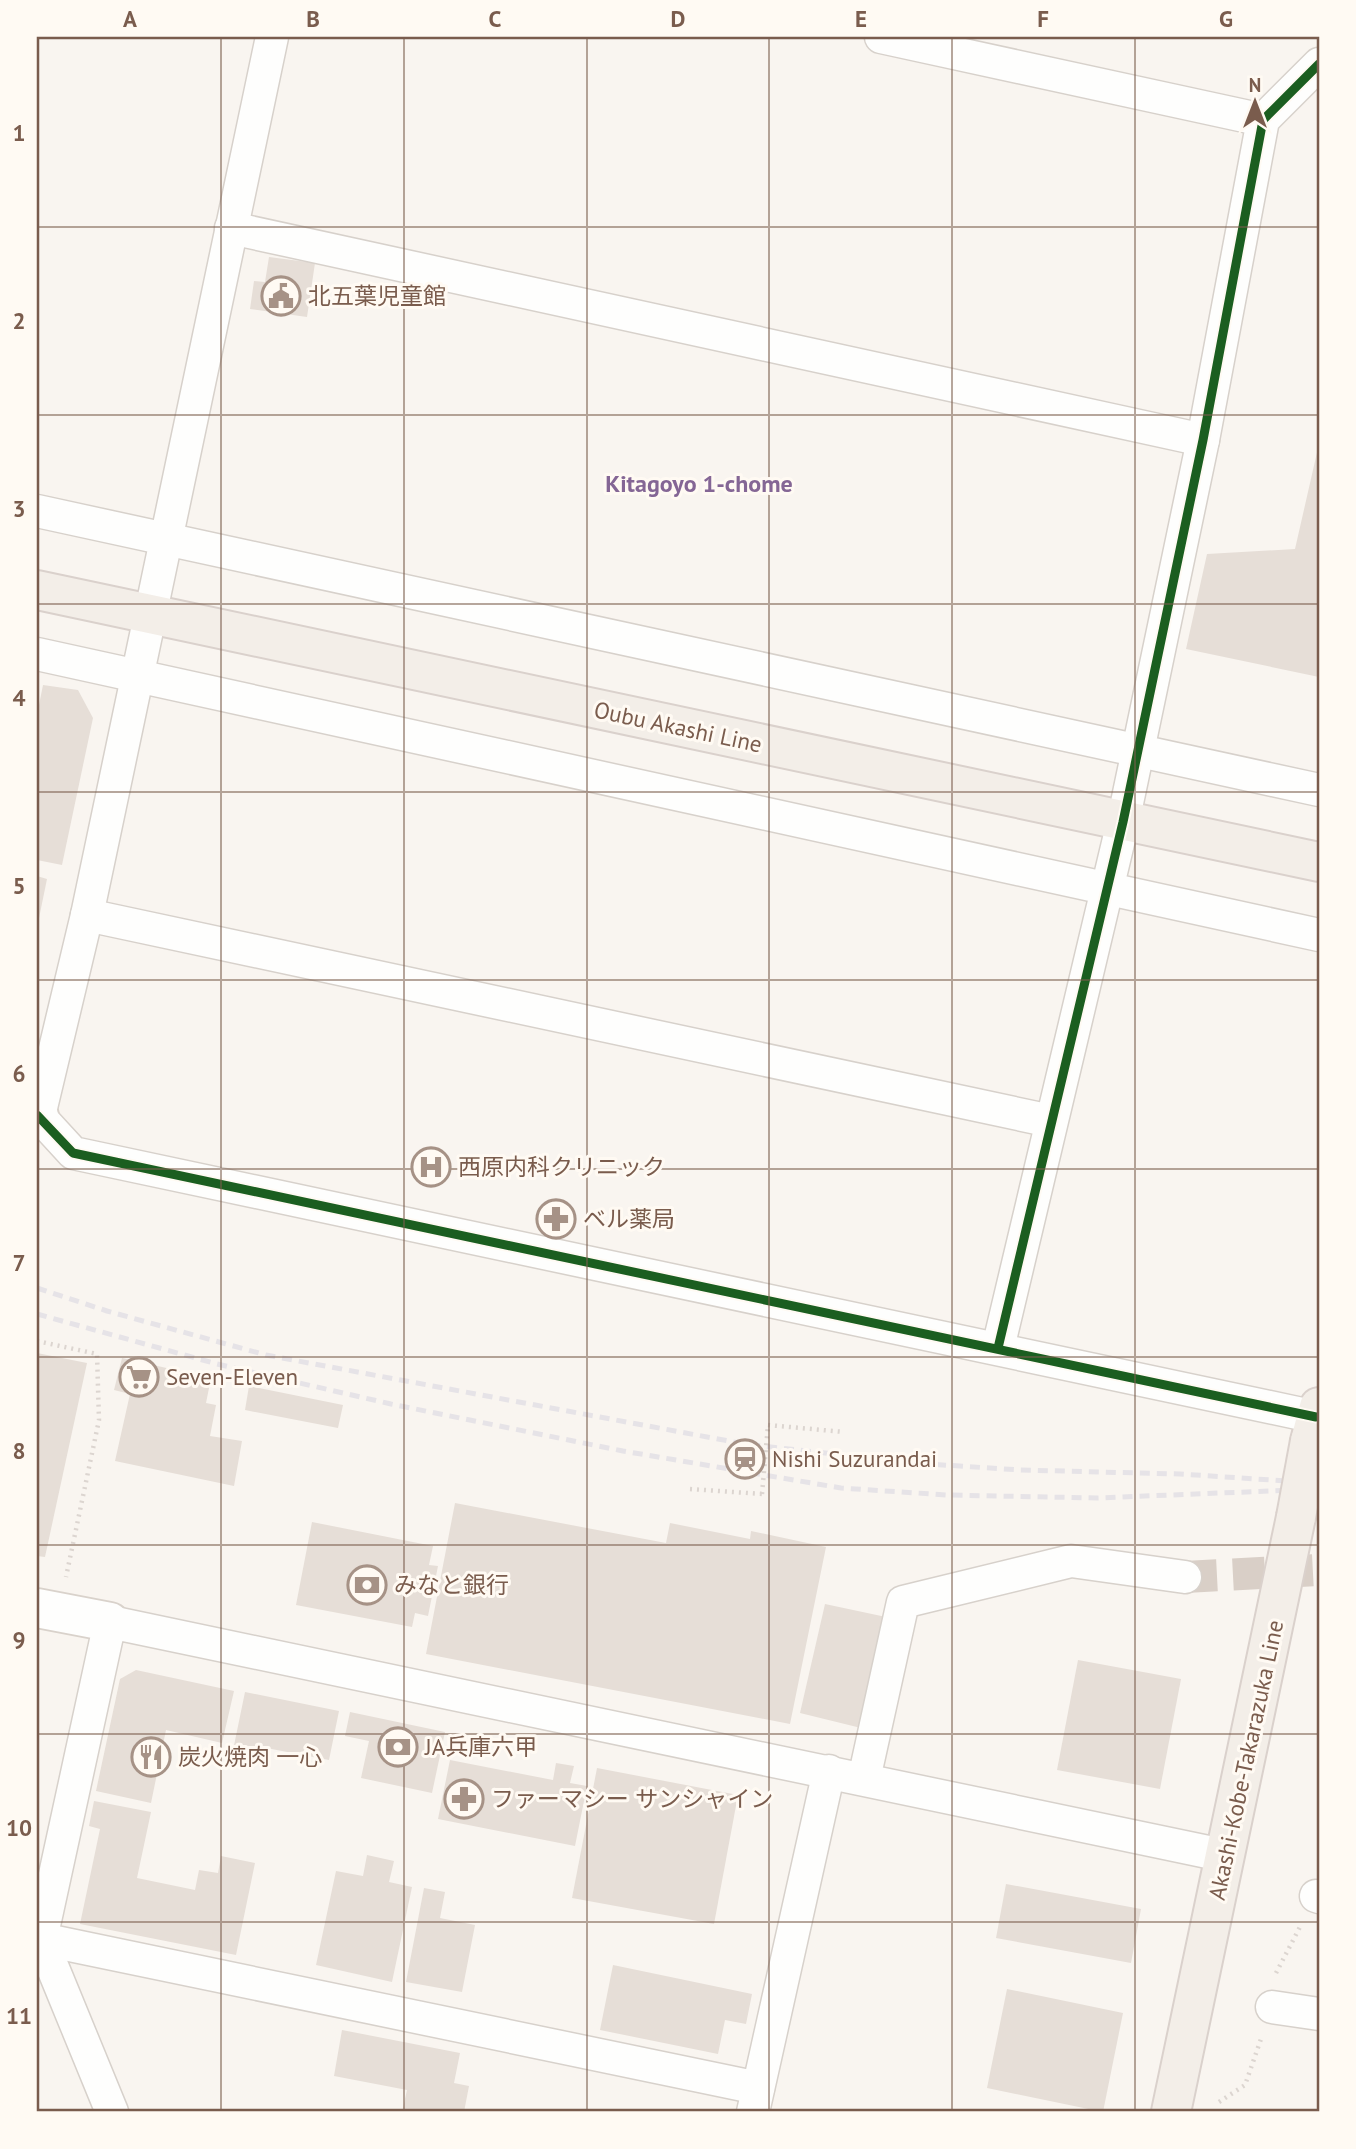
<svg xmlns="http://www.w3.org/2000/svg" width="1356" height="2149" viewBox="0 0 1356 2149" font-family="'PT Sans','Noto Sans JP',sans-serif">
<rect width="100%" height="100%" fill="#f9f5f0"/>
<!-- building -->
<g fill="#e6ded7">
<polygon points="269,257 315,263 307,317 250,309 254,281 265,282"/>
<polygon points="1318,448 1319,677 1186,649 1207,554 1295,549"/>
<polygon points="43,685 78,690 93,718 62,865 37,860 37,715"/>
<polygon points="37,876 47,879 38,923 37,922"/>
<polygon points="37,1353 87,1363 45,1557 37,1556"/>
<polygon points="122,1358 211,1378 206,1403 216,1405 210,1436 242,1441 234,1486 115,1461 130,1394 114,1390"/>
<polygon points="249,1386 343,1405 338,1428 245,1410"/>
<polygon points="455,1503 666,1543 670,1523 750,1539 751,1531 826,1547 790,1724 426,1654"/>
<polygon points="312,1522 433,1546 429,1565 438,1566 428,1616 415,1613 412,1627 296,1605"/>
<polygon points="825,1604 886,1617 861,1728 800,1713"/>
<polygon points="1078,1660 1181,1679 1160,1789 1057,1770"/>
<polygon points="136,1670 234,1691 222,1743 166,1730 151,1803 96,1791 120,1679"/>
<polygon points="245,1692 339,1711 329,1760 256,1746 252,1764 231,1760"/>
<polygon points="350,1712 445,1732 432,1793 361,1778 369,1741 345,1736"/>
<polygon points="450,1760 553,1780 556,1763 574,1766 570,1783 587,1786 575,1846 438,1819"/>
<polygon points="597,1768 738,1795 714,1924 572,1898"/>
<polygon points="94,1801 151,1812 137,1878 195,1890 199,1870 218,1873 221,1856 255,1863 236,1955 80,1924 100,1829 89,1826"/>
<polygon points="367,1855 394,1861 389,1882 412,1887 392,1982 316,1965 336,1871 363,1876"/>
<polygon points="1006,1884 1141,1909 1131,1963 996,1938"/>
<polygon points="424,1888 445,1892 440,1918 475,1925 462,1992 406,1982"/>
<polygon points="613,1965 752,1994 746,2024 725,2020 718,2054 600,2030"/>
<polygon points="1007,1989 1123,2013 1103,2112 987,2088"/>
<polygon points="342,2030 460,2053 454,2083 469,2086 464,2112 402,2112 407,2090 334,2076"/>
</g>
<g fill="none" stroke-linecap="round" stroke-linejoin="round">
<!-- street-tunnel -->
<polyline stroke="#d9cfc7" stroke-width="32" stroke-dasharray="32 16" stroke-linecap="butt" points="1185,1577 1319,1570"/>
<!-- street casing -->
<g stroke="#d7d1cb" stroke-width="35">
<g id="street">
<polyline points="272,37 87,915 39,1116 73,1153 1316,1417"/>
<polyline points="881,37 1263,120"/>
<polyline points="231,228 1203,440"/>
<polyline points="37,511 1319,790"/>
<polyline points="37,654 1319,935"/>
<polyline points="87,915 1051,1121"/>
<polyline points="998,1348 1123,822 1203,440 1263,120 1319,64"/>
<polyline points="864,1779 903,1602 1071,1561 1185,1577"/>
<polyline points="1316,1896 1319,1897"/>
<polyline points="41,1939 758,2088"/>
<polyline points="1272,2007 1319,2014"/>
<polyline points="112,2112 41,1939 110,1622 1227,1856"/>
<polyline points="753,2112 829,1771"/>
</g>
</g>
<!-- secondary casing -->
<g stroke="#d9d2cb" stroke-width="42">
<g id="secondary">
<polyline points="37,1115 39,1116"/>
<polyline points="37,1608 110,1622"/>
</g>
</g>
<!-- primary casing -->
<g stroke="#dad1cc" stroke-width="42">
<g id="primary">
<polyline points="37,590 1319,862"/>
<polyline points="1310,1441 1319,1407"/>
<polyline points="1171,2112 1296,1517"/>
</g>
</g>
<!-- path -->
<g stroke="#dcd5d0" stroke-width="4.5" stroke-dasharray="2 5" stroke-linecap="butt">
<polyline points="37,1341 97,1354 99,1420 66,1577"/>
<polyline points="768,1425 844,1432"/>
<polyline points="690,1489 762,1494"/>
<polyline points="1276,1973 1301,1925"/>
<polyline points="1219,2102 1245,2085 1261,2039"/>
</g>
<!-- street -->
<use href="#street" stroke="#fefefd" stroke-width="32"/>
<!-- secondary -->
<use href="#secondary" stroke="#fefefd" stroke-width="38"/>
<!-- primary -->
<use href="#primary" stroke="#f3eee8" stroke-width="38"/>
<!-- rail -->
<g stroke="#e6e3e7" stroke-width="5" stroke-dasharray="10 7" stroke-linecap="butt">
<polyline points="37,1288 107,1311 266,1355 745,1444 913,1463 1020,1470 1180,1474 1302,1482"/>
<polyline points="37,1314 217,1364 391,1404 623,1451 841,1488 947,1495 1097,1498 1319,1489"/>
</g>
<!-- primary-bridge casing -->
<g stroke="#dad1cc" stroke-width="42" stroke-linecap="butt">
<polyline id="primary-bridge" points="1296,1517 1310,1441"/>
</g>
<!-- path-bridge -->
<polyline stroke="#dcd5d0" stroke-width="4.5" stroke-dasharray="2 5" stroke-linecap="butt" points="762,1494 768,1425"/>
<!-- primary-bridge -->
<use href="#primary-bridge" stroke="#f3eee8" stroke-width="38"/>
<!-- cycleway casing -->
<g stroke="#fffaf3" stroke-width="13">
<g id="cycleway">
<polyline points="37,1115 73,1153 1316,1417"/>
<polyline points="998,1348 1123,822 1203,440 1263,120 1319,64"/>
</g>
</g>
<!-- cycleway -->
<use href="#cycleway" stroke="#1b5e20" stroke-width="9"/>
</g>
<!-- grid -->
<path fill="none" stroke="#7a5c4d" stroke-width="2" stroke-opacity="0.55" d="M 221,37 L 221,2112M 404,37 L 404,2112M 587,37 L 587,2112M 769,37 L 769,2112M 952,37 L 952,2112M 1135,37 L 1135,2112M 37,227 L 1319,227M 37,415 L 1319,415M 37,604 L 1319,604M 37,792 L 1319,792M 37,980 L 1319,980M 37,1169 L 1319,1169M 37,1357 L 1319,1357M 37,1545 L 1319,1545M 37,1734 L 1319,1734M 37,1922 L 1319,1922"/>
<!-- icons -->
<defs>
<g id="civic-ring" transform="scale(2.0125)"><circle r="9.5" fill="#fffaf3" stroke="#a69286" stroke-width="1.5"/><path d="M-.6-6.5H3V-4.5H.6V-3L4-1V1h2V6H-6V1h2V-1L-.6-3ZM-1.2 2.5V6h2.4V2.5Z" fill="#a69286"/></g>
<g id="hospital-ring" transform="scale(2.0125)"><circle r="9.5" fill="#fffaf3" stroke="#a69286" stroke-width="1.5"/><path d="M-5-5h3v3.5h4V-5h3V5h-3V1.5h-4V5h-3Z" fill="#a69286"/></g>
<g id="pharmacy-ring" transform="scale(2.0125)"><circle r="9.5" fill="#fffaf3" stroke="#a69286" stroke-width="1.5"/><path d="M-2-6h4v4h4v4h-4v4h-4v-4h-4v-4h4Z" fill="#a69286"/></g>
<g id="supermarket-ring" transform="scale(2.0125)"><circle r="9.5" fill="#fffaf3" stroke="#a69286" stroke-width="1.5"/><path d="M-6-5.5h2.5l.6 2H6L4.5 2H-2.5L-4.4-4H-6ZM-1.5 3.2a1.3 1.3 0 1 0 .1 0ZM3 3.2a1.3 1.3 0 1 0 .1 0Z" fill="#a69286"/></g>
<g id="station-ring" transform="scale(2.0125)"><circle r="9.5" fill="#fffaf3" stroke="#a69286" stroke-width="1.5"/><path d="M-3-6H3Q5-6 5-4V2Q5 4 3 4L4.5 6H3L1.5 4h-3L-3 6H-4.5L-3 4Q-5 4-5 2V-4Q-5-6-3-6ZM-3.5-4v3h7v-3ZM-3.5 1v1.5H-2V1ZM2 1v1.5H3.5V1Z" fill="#a69286"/></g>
<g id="bank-ring" transform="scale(2.0125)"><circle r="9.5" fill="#fffaf3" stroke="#a69286" stroke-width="1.5"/><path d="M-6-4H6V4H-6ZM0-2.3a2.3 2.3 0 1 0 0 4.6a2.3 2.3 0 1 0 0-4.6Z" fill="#a69286"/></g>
<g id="restaurant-ring" transform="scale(2.0125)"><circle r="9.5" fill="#fffaf3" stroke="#a69286" stroke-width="1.5"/><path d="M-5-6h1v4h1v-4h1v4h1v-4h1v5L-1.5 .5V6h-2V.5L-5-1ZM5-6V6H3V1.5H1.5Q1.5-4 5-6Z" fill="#a69286"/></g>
</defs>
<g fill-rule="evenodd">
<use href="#civic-ring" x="281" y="296"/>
<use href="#hospital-ring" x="431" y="1167"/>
<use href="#pharmacy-ring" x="556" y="1219"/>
<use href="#supermarket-ring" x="139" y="1377"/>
<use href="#station-ring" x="745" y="1459"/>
<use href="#bank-ring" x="367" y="1585"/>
<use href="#bank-ring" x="398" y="1747"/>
<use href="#restaurant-ring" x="151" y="1757"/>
<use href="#pharmacy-ring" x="464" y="1799"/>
</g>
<g text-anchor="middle" stroke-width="6" stroke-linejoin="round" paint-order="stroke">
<!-- poi labels -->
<g font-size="23" fill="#7a5c4d" stroke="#fffaf3" text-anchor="start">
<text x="308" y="304">北五葉児童館</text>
<text x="458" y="1175">西原内科クリニック</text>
<text x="583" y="1227">ベル薬局</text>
<text x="166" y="1385">Seven-Eleven</text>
<text x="772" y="1467">Nishi Suzurandai</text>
<text x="394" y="1593">みなと銀行</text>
<text x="425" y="1755">JA兵庫六甲</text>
<text x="178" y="1765">炭火焼肉 一心</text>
<text x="491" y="1807">ファーマシー サンシャイン</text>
</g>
<!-- street labels -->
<g font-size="23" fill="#7a5c4d" stroke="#fffaf3">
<text transform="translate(678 727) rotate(12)" y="8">Oubu Akashi Line</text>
<text transform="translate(1246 1760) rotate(-78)" y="8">Akashi-Kobe-Takarazuka Line</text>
</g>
<!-- neighbourhood labels -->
<g font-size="24" font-weight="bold" fill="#846695" stroke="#fffaf3">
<text x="699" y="492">Kitagoyo 1-chome</text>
</g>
</g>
<!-- border -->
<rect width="1356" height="2149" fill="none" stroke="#fffaf3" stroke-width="77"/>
<!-- north arrow -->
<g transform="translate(1255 102)" stroke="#fffaf3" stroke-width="5" paint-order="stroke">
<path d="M0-5L12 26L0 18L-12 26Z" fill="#7a5c4d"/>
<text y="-10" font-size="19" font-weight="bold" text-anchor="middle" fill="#7a5c4d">N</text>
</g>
<rect x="38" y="38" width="1280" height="2072" fill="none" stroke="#7a5c4d" stroke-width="2.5"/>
<g font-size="23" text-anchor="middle" font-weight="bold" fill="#7a5c4d">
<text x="130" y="27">A</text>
<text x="313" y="27">B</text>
<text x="495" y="27">C</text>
<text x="678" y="27">D</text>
<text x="861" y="27">E</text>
<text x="1043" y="27">F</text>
<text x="1226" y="27">G</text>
<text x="19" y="141">1</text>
<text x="19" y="329">2</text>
<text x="19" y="517">3</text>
<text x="19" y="706">4</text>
<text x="19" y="894">5</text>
<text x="19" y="1082">6</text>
<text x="19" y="1271">7</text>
<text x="19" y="1459">8</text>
<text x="19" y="1648">9</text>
<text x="19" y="1836">10</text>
<text x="19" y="2024">11</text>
</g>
</svg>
